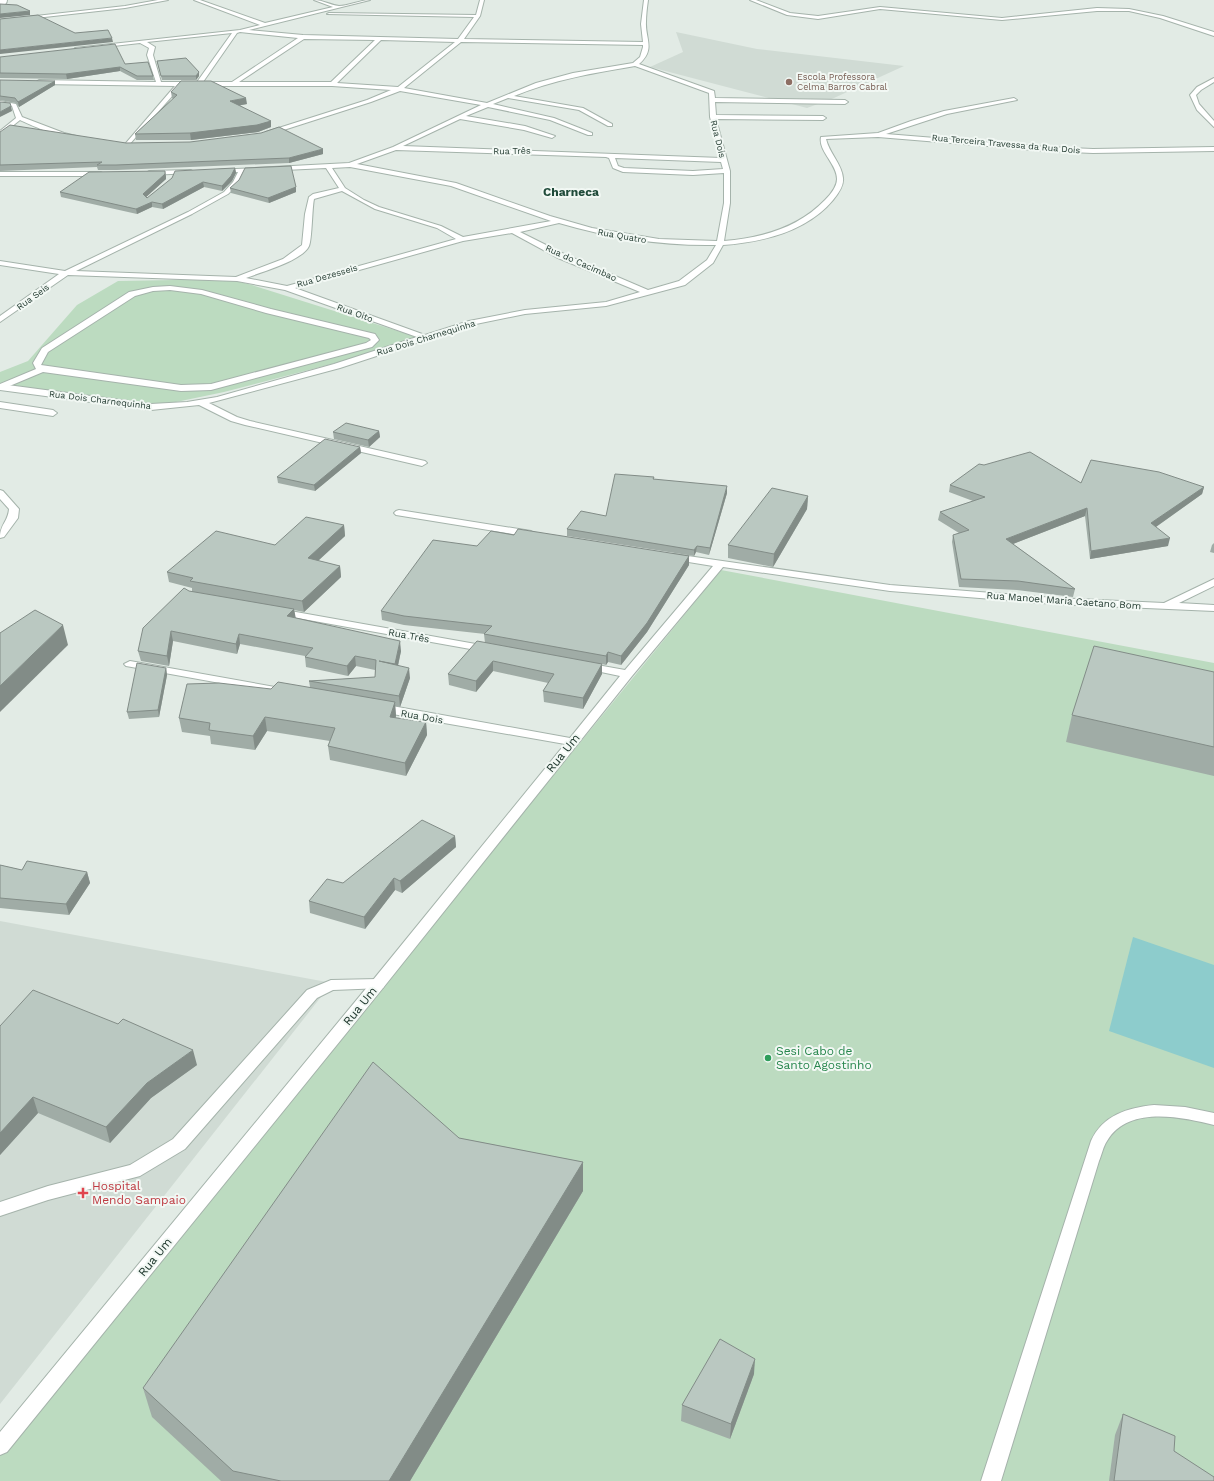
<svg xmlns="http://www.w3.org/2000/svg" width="1214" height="1481" viewBox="0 0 1214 1481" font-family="'Work Sans',sans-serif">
<rect width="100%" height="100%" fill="#e2ebe5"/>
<!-- built -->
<g fill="#d0dbd4">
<polygon points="676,32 757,49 904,66 834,98 807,108 650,67 683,52"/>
<polygon points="0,921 332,983 0,1404"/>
</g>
<!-- green -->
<g fill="#bcdbc0">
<polygon points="229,279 252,285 417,337 347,360 224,392 152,407 0,386 0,372 28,361 77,305 118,281"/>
<polygon points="721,570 1214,663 1214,1481 0,1481 0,1453"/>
</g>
<!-- water -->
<polygon fill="#8dcccc" points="1133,937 1214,965 1214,1068 1109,1031"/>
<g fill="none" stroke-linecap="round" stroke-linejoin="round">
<!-- service casing -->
<g stroke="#a5b3ab" stroke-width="2">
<g id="service">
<path d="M 170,286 L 202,290 L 271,309 L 375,334 L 379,340 L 372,347 L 211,390 L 181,391 L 43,372 L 0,390 L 0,384 L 36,369 L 33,363 L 42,348 L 129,292 L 153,287 ZM 170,290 L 201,294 L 266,313 L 369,338 L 371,340 L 366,343 L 211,384 L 181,385 L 41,365 L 48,352 L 135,296 L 153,291 Z"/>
<path d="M 0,490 L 3,491 L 19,509 L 18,518 L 4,537 L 0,538 C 0,524 8,522 9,509 L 0,499 Z"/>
<polygon points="378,979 383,980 385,984 383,988 333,990 317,998 185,1149 140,1176 48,1200 0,1216 0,1202 48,1186 130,1165 173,1139 307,990 331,980"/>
<path d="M 1154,1105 L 1185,1107 L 1214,1113 L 1214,1125 C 1182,1117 1128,1105 1107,1141 C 1103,1147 1102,1154 1099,1161 L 1001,1481 L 981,1481 L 1091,1141 C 1103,1115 1127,1108 1154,1105 Z"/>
</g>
</g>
<!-- minor casing -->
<g stroke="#a5b3ab" stroke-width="2">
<g id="minor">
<polygon points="158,0 168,0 125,8 0,22 0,20 125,6"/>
<path d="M 194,0 L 200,0 L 265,23 L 333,7 L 314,0 C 323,0 330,5 339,6 C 349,6 360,0 370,0 L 249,30 L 303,35 L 458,39 L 474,17 L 327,14 L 329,13 L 476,15 L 480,0 L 484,0 L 480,16 L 464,39 L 643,42 L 641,24 L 644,0 L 648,0 C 647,7 646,15 646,22 C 645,39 656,49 639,64 L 714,91 L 715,98 L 845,100 L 848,102 L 845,104 L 715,102 L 716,115 L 823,116 L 826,118 L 823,120 L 716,119 L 730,171 L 730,203 L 724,241 C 762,238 798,228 825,200 C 830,195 837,187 837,179 C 837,164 818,151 821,137 L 878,133 L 911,121 L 944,111 L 1014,98 L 1017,100 L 947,114 L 886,134 L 1047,147 L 1093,149 L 1214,147 L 1214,151 L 1093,153 L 1047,151 L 878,137 L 826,139 C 829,153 842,164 843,178 C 844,186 838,194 833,200 C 806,232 763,242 723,245 L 713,263 L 685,285 L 606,306 L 525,314 L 471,325 L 340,368 L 209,403 L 237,417 L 250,421 L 425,461 L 427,463 L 422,466 L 245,425 L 231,421 L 199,405 L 151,410 L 0,390 L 0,384 L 151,404 L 187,402 L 217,397 L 334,364 L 417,337 L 285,290 L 237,281 L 68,275 L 0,322 L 0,316 L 59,274 L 0,265 L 0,261 L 65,271 L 188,212 L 224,192 L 233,182 L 238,172 L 219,173 L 216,171 L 217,170 L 349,163 L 393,147 L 481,105 L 400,91 L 371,102 L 268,135 L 266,134 L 266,132 L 367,100 L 391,90 L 332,86 L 181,86 L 128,146 L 126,145 L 126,143 L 175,86 L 39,84 L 36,82 L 39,80 L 156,82 L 147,55 L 149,48 L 140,43 L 78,50 L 75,48 L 240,30 L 260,25 ZM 232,33 L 197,82 L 161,82 L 153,55 L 155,47 L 147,42 ZM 237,33 L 240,32 L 298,38 L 232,82 L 203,82 ZM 304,39 L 375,40 L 331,82 L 239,82 ZM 381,40 L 455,42 L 398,87 L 337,83 ZM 461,42 L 643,45 L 643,47 L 640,57 L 633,63 L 573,73 L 536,83 L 487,103 L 404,88 ZM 635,66 L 709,93 L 710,117 L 721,158 L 403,146 L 460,119 L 524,130 L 552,138 L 555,136 L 525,126 L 466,116 L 488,107 L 550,120 L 588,135 L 592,135 L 592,133 L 554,118 L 493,104 L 508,98 L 579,110 L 608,126 L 612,126 L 612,124 L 583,108 L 514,96 C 553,80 593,73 635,66 ZM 396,150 L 606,157 L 609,158 L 613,168 L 623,172 L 693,175 L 724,173 L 724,203 L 717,241 L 659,239 L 592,228 L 550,216 L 456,183 L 357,164 ZM 615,158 L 721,162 L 723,169 L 693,171 L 624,168 L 618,166 ZM 350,167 L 451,186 L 551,221 L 463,237 L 441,226 L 379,207 L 364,200 L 345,188 L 332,168 ZM 326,168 L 339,188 L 313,194 L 309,197 L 305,214 L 302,245 L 283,259 L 236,277 L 76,271 L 192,214 L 228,194 L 238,184 L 244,172 ZM 342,191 L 375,209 L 437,228 L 456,239 L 287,286 L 246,278 C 261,272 302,261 309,246 C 312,240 312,208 314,199 ZM 559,223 C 610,238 663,246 716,245 L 707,260 L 679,281 L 648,290 L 564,254 L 520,232 ZM 512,233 L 558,258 L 640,292 L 606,302 L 525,310 L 469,321 L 425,335 L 295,288 L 463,241 Z"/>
<polygon points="750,0 756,0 790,13 818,16 880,7 1002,18 1097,8 1129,9 1163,16 1214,32 1214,36 1160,18 1129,11 1097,11 1002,20 880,9 818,19 787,15"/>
<polygon points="1214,78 1214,82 1201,90 1196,95 1199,104 1214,121 1214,127 1197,110 1190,95 1197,87"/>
<path d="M 0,101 L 16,104 L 22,117 L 64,133 L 76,136 C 67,142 31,125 20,120 L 0,136 L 0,131 L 16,118 L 12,106 L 0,105 Z"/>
<polygon points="191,170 194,172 193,173 149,175 146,173 149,171"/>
<polygon points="0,172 101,172 104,174 101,176 0,176"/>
<polygon points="0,402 53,410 57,413 53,416 0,408"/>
<polygon points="399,510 531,531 536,534 531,537 396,515 394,513 396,511"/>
<polygon points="674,554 890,585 1055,598 1164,603 1214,579 1214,586 1179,603 1214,605 1214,611 1055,604 890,591 723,567 632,676 383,988 7,1452 0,1455 0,1432 373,980 565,744 381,712 375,708 377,706 381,704 570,738 620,676 582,668 580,666 582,664 586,663 625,670 713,566 670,559 669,557 670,555"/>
<polygon points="279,609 487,646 493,649 487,652 275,614 274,612 275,610"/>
<polygon points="130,661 286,689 292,692 286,695 126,666 124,664"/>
</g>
</g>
<!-- tertiary casing -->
<g stroke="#a5b3ab" stroke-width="14">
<polyline id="tertiary" points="0,0 1,0"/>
</g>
<!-- service -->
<use href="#service" fill="#fff" fill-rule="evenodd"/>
<!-- minor -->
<use href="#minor" fill="#fff" fill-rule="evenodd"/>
<!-- tertiary -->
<use href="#tertiary" stroke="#fff" stroke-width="12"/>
</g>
<!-- wall -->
<g fill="#a0aca6">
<polygon points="0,57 125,64 153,76 154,80 137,80 120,71 67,79 0,78"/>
<polygon points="157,61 199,72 199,76 196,80 162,80"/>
<polygon points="0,80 55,85 19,107 16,103 0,100"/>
<polygon points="171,92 247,104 240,105 271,127 258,132 191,140 136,140 135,134 173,99 172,98"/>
<polygon points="0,132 126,143 323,154 289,163 117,170 98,170 97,167 0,171"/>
<polygon points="235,168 236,173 232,181 222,191 204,187 163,209 152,207 137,214 61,197 60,192 166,176 166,179 146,197 147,198"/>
<polygon points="296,187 296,192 269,203 231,193 230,188"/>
<polygon points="379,431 380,437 369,447 334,439 333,432"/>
<polygon points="360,447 361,453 315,491 278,483 277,477"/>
<polygon points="984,465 1081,483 1204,487 1202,494 1156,527 1168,546 1090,559 1085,516 1013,544 1075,589 1073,597 1017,590 959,587 952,542 953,535 959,533 938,520 940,512 973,501 949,492 950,485"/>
<polygon points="654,477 654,479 727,493 709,555 696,552 694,556 567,536 567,529 606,516"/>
<polygon points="808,496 807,509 773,567 728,558 728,545"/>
<polygon points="344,525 345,536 318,561 340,566 341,577 304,612 294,610 295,618 401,651 398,666 410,678 400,707 395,706 396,716 396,718 426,722 427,735 406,776 330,760 328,746 330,741 267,731 255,750 211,744 210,736 182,732 179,718 271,689 310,687 309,681 375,677 375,670 356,666 348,676 306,667 305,657 305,656 240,644 237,654 173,641 169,666 141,661 138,651 189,591 192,591 192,588 169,582 167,572 275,545"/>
<polygon points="514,535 689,556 689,565 647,632 621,665 608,662 606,665 602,664 602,674 583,709 544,702 543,691 548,683 493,671 476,692 449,685 448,674 485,643 484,634 485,634 404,625 382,620 381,611 477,546"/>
<polygon points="1214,543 1214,553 1210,552 1212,545"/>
<polygon points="166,668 167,675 159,717 129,719 127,712"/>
<polygon points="1214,672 1214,776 1066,742 1072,715"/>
<polygon points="455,836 456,847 402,893 395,890 365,929 310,913 309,901 343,883"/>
<polygon points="0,865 22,870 87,872 90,883 69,915 0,908"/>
<polygon points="0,1026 197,1065 151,1098 110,1143 38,1113 0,1155"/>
<polygon points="459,1138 583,1162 583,1191 410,1481 221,1481 152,1417 143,1388"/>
<polygon points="754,1374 730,1439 681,1421 682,1405"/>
<polygon points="1123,1414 1174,1451 1214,1481 1109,1481 1115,1435"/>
</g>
<!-- shaded-wall -->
<g fill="#828c87">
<polygon points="30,11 30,15 0,18 0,14"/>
<polygon points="112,38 113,42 0,54 0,50"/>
<polygon points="120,67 120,71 67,79 66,74"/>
<polygon points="199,72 199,76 196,80 196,76"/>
<polygon points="55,81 55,85 19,107 18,102"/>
<polygon points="246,98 247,104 231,107 230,101"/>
<polygon points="11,106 12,111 0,117 0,112"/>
<polygon points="271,121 271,127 258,132 191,140 190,133"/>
<polygon points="323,149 323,154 289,163 289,158"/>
<polygon points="235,168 236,173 232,181 222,191 222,186"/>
<polygon points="165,171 166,176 166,179 144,199 143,194"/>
<polygon points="203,182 204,187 163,209 162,204"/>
<polygon points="296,187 296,192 269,203 268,198"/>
<polygon points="152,202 152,207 137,214 136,209"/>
<polygon points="379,431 380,437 369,447 368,440"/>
<polygon points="360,447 361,453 315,491 314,485"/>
<polygon points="727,486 727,493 709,555 710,548"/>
<polygon points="1204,487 1202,494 1150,531 1151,523"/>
<polygon points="808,496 807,509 773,567 774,554"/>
<polygon points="1087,508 1085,516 1005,547 1006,539"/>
<polygon points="344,525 345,536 309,569 308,558"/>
<polygon points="1170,538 1168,546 1090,559 1091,551"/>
<polygon points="697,546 696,552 694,556 694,550"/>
<polygon points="689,556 689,565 647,632 621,665 621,656"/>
<polygon points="340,566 341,577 304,612 302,601"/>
<polygon points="294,609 296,619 287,616"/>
<polygon points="63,625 68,645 0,712 0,686"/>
<polygon points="171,631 173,641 169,666 167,656"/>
<polygon points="239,634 240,644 237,654 236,644"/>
<polygon points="400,641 401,651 396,674 395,664"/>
<polygon points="608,652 608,662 606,665 606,656"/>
<polygon points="355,656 356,666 348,676 347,666"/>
<polygon points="493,661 493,671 476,692 476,681"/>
<polygon points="602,664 602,674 583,709 583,698"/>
<polygon points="166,668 167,675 159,717 158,710"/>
<polygon points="409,668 410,678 400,707 399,696"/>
<polygon points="395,702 396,716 391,730 390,717"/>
<polygon points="265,717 267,731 255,750 253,736"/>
<polygon points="426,722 427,735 406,776 405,763"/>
<polygon points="455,836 456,847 402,893 400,881"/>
<polygon points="87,872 90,883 69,915 66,904"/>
<polygon points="394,878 395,890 365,929 364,917"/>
<polygon points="193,1050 197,1065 151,1098 110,1143 106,1127 147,1083"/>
<polygon points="33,1097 38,1113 0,1155 0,1133"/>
<polygon points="583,1162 583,1191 410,1481 389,1481"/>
<polygon points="755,1359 754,1374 730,1439 731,1424"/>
</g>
<!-- building -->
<g fill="#bac8c1" stroke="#828c87">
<polygon points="0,4 17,5 30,11 0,14"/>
<polygon points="38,15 75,33 108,30 112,38 0,50 0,19"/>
<polygon points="115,44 125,64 148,62 153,76 137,76 120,67 66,74 0,73 0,57"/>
<polygon points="186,58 199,72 196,76 161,76 157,61"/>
<polygon points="0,80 55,81 18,102 15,98 0,96"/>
<polygon points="181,81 211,81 246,98 230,101 271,121 257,125 190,133 135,134 177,95 171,92"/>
<polygon points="0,102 10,103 11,106 0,112"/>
<polygon points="10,125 126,143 190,142 261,133 279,127 323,149 289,158 116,165 97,165 102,162 0,165 0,132"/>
<polygon points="291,166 296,187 268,198 230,188 239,180 245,168"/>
<polygon points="235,168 231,176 222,186 203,182 162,204 152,202 136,209 60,192 89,172 165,171 165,174 143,194 147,198 172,178 175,171"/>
<polygon points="346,423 379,431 368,440 333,432"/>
<polygon points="325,439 360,447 314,485 277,477"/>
<polygon points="1030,452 1081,483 1091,460 1159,472 1204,487 1151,523 1170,538 1091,551 1087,508 1006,539 1075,589 1018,581 961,579 953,535 969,530 940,512 985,497 950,485 979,464 984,465"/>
<polygon points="615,474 654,477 653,479 727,486 710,548 697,546 694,550 567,529 581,511 606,516"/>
<polygon points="772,488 808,496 774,554 728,545"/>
<polygon points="306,517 344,525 308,558 340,566 302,601 190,581 193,578 167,572 216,531 275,545"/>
<polygon points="518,529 689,556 647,623 621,656 608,652 606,656 484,634 492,626 404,616 381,611 433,540 477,546 491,531 514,535"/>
<polygon points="184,588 189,591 294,609 287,616 400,641 395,664 379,661 409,668 399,696 309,681 375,677 376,660 355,656 347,666 305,657 313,648 239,634 236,644 171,631 167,656 138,651 143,628"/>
<polygon points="35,610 63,625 0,686 0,633"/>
<polygon points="477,641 602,664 583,698 543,691 554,674 493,661 476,681 448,674"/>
<polygon points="1094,646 1214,672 1214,747 1072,715"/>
<polygon points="137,663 166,668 158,710 127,712"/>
<polygon points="278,682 395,702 390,717 426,722 405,763 328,746 335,728 265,717 253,736 209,730 210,723 179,718 187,684 219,683 271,689"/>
<polygon points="422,820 455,836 400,881 394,878 364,917 309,901 327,879 343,883"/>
<polygon points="27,861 87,872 66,904 0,898 0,865 22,870"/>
<polygon points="33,990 118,1024 123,1019 193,1050 147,1083 106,1127 33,1097 0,1133 0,1026"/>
<polygon points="373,1062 459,1138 583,1162 389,1481 281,1481 233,1471 143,1388"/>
<polygon points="720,1339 755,1359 731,1424 682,1405"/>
<polygon points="1123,1414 1175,1436 1174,1451 1214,1477 1214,1481 1114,1481"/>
</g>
<!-- markers -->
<circle fill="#8d6e63" stroke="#f2f8f4" stroke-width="1.5" cx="789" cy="82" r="4"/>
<circle fill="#2e9e5b" stroke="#f2f8f4" stroke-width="1.5" cx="768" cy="1058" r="4"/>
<path fill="#e0444e" stroke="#f2f8f4" stroke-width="1.5" d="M81 1187h4v4h4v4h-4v4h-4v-4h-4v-4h4z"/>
<g text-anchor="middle" stroke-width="4" stroke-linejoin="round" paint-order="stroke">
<!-- far-education labels -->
<g font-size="9" fill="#785e54" stroke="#f2f8f4" text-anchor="start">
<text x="797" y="80">Escola Professora<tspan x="797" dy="10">Celma Barros Cabral</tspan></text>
</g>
<!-- far-street labels -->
<g font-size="9" fill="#233b31" stroke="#f2f8f4">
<text transform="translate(718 139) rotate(76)" y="3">Rua Dois</text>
<text transform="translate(1006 144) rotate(5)" y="3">Rua Terceira Travessa da Rua Dois</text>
<text transform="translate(512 151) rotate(-1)" y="3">Rua Três</text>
<text transform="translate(622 236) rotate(10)" y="3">Rua Quatro</text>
<text transform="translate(581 263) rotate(24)" y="3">Rua do Cacimbao</text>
<text transform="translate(327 276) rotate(-16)" y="3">Rua Dezesseis</text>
<text transform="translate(33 297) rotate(-36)" y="3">Rua Seis</text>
<text transform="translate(355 313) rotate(20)" y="3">Rua Oito</text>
<text transform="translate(426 338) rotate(-17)" y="3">Rua Dois Charnequinha</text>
<text transform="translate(100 400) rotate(7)" y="3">Rua Dois Charnequinha</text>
</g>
<!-- street labels -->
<g font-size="10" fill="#233b31" stroke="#f2f8f4">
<text transform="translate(1064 600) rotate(4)" y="4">Rua Manoel Maria Caetano Bom</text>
<text transform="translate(409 635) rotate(10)" y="4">Rua Três</text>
<text transform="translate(422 716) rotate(10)" y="4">Rua Dois</text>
</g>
<!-- far-district labels -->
<g font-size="12" font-weight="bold" fill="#204b3a" stroke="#f2f8f4">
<text x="571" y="196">Charneca</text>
</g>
<!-- near-street labels -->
<g font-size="12" fill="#233b31" stroke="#f2f8f4">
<text transform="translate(563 753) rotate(-51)" y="4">Rua Um</text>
<text transform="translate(360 1006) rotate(-51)" y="4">Rua Um</text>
<text transform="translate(155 1257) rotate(-51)" y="4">Rua Um</text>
</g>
<!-- near-leisure labels -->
<g font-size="12" fill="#27864d" stroke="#f2f8f4" text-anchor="start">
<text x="776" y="1055">Sesi Cabo de<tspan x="776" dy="14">Santo Agostinho</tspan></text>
</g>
<!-- near-health labels -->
<g font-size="12" fill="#be3a42" stroke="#f2f8f4" text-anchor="start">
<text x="92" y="1190">Hospital<tspan x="92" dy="14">Mendo Sampaio</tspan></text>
</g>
</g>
</svg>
